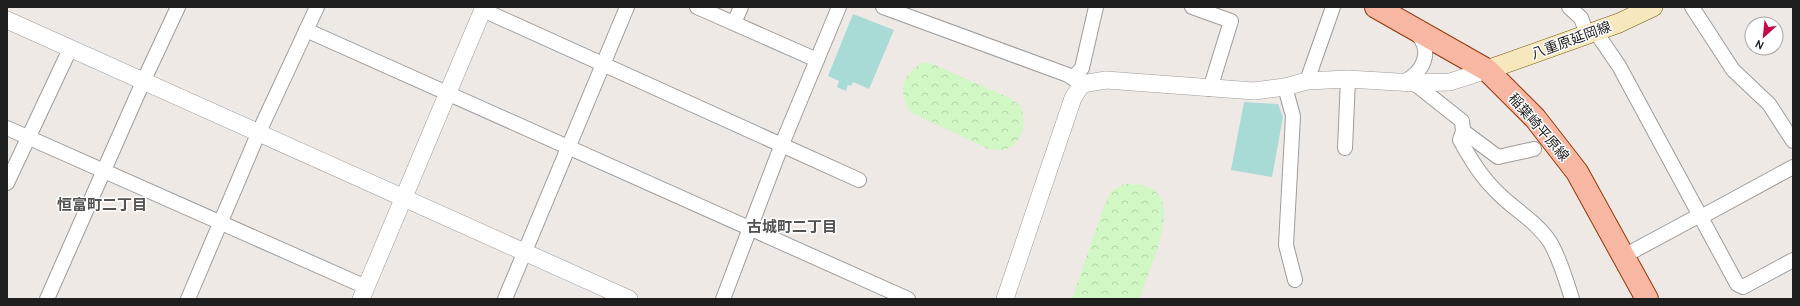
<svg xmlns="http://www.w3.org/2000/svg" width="1800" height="306" viewBox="0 0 1800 306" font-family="Cabin,'Noto Sans JP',sans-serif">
<defs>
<pattern id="park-crowns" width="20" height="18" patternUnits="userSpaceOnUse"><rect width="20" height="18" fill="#d1f7c5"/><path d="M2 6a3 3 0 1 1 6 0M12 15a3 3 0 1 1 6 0" fill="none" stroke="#b3d3a9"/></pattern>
</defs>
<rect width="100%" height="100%" fill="#efe9e6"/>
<!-- park -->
<g fill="url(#park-crowns)">
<path d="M 922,63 L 930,63 L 1012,99 C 1014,101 1017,103 1019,105 C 1030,120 1021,148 1001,150 C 997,150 993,149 989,149 L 910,112 C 898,92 901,75 922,63 Z"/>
<path d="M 1124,184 C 1136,184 1149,184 1158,194 C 1176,213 1147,277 1139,299 L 1072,299 L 1103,209 L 1111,191 Z"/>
</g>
<!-- water -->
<g fill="#a8dbd6">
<polygon points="853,14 894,30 869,89 853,82 851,86 848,85 846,91 837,87 839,81 828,76"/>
<polygon points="1244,102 1278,104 1283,117 1272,177 1231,170"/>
</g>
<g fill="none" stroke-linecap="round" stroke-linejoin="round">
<!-- minor casing -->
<g stroke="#9c9c9c" stroke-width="16">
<g id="minor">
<polyline points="697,7 817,60"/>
<polyline points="883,7 1068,75 1082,84"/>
<polyline points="1192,7 1231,21 1210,89"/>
<polyline points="1569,7 1581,18 1587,34"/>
<polyline points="1692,7 1733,70 1769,104 1793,141"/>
<polyline points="483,10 859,180"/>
<polyline points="734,23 741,7"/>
<polyline points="306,30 908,299"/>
<polyline points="1595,31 1619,66 1737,284 1743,287 1793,260"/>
<polyline points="1073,78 1082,68 1096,7"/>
<polyline points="1307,81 1333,7"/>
<path d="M 1403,82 C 1423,73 1435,50 1415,32"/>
<path d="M 1414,83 L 1462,121 L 1463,131 L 1460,140 C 1471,160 1482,178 1499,194 C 1515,210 1537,222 1550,242 C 1560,259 1566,280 1572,299"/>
<polyline points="1285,87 1293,116 1286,245 1295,280"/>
<polyline points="7,128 366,287"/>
<polyline points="1463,131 1498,157 1534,149"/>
<polyline points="1345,148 1348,79"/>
<polyline points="7,183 70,49"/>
<polyline points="1701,217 1793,167"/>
<polyline points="1624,256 1700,215"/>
<polyline points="47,299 143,82 178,7"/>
<polyline points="188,299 258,134 317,7"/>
<polyline points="505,299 627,7"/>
<polyline points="723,299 782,144 839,7"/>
</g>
</g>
<!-- tertiary casing -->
<g stroke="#9c9c9c" stroke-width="18">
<g id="tertiary">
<polyline points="7,20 629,299"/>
<polyline points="361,299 484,7"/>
<polyline points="1005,299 1073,98 1082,84 1106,80 1254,91 1285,87 1307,81 1348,79 1414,83 1450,82 1487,70"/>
</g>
</g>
<!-- secondary casing -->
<g stroke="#725b0a" stroke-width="20">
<polyline id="secondary" points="1487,70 1619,23 1653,7"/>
</g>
<!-- primary casing -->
<g stroke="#933707" stroke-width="24">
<polyline id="primary" points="1376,7 1487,70 1535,118 1577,172 1647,299"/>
</g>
<!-- minor -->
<use href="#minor" stroke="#fff" stroke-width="14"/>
<!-- tertiary -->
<use href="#tertiary" stroke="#fff" stroke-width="17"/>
<!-- secondary -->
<use href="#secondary" stroke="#f7e7bc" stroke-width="19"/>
<!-- primary -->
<use href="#primary" stroke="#f8b7a2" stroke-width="22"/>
</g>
<g text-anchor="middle" stroke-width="3" stroke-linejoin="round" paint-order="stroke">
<!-- street labels -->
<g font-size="14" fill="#1f1f1f" stroke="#fff">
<text transform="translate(1571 40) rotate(-20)" y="5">八重原延岡線</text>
<text transform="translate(1539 127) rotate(49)" y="5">稲葉崎平原線</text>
</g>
<!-- neighbourhood labels -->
<g font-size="15" font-weight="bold" fill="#525252" stroke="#fff">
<text x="102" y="210">恒富町二丁目</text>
<text x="792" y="232">古城町二丁目</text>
</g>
</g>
<!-- border -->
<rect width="1800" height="306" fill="none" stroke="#1f1f1f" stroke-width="16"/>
<!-- north arrow -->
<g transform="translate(1764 36) rotate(207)"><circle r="19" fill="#ffffff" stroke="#a5a5a5"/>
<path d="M0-3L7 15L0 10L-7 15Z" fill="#c50946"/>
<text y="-6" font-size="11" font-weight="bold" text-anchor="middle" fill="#1f1f1f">N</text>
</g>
</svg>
